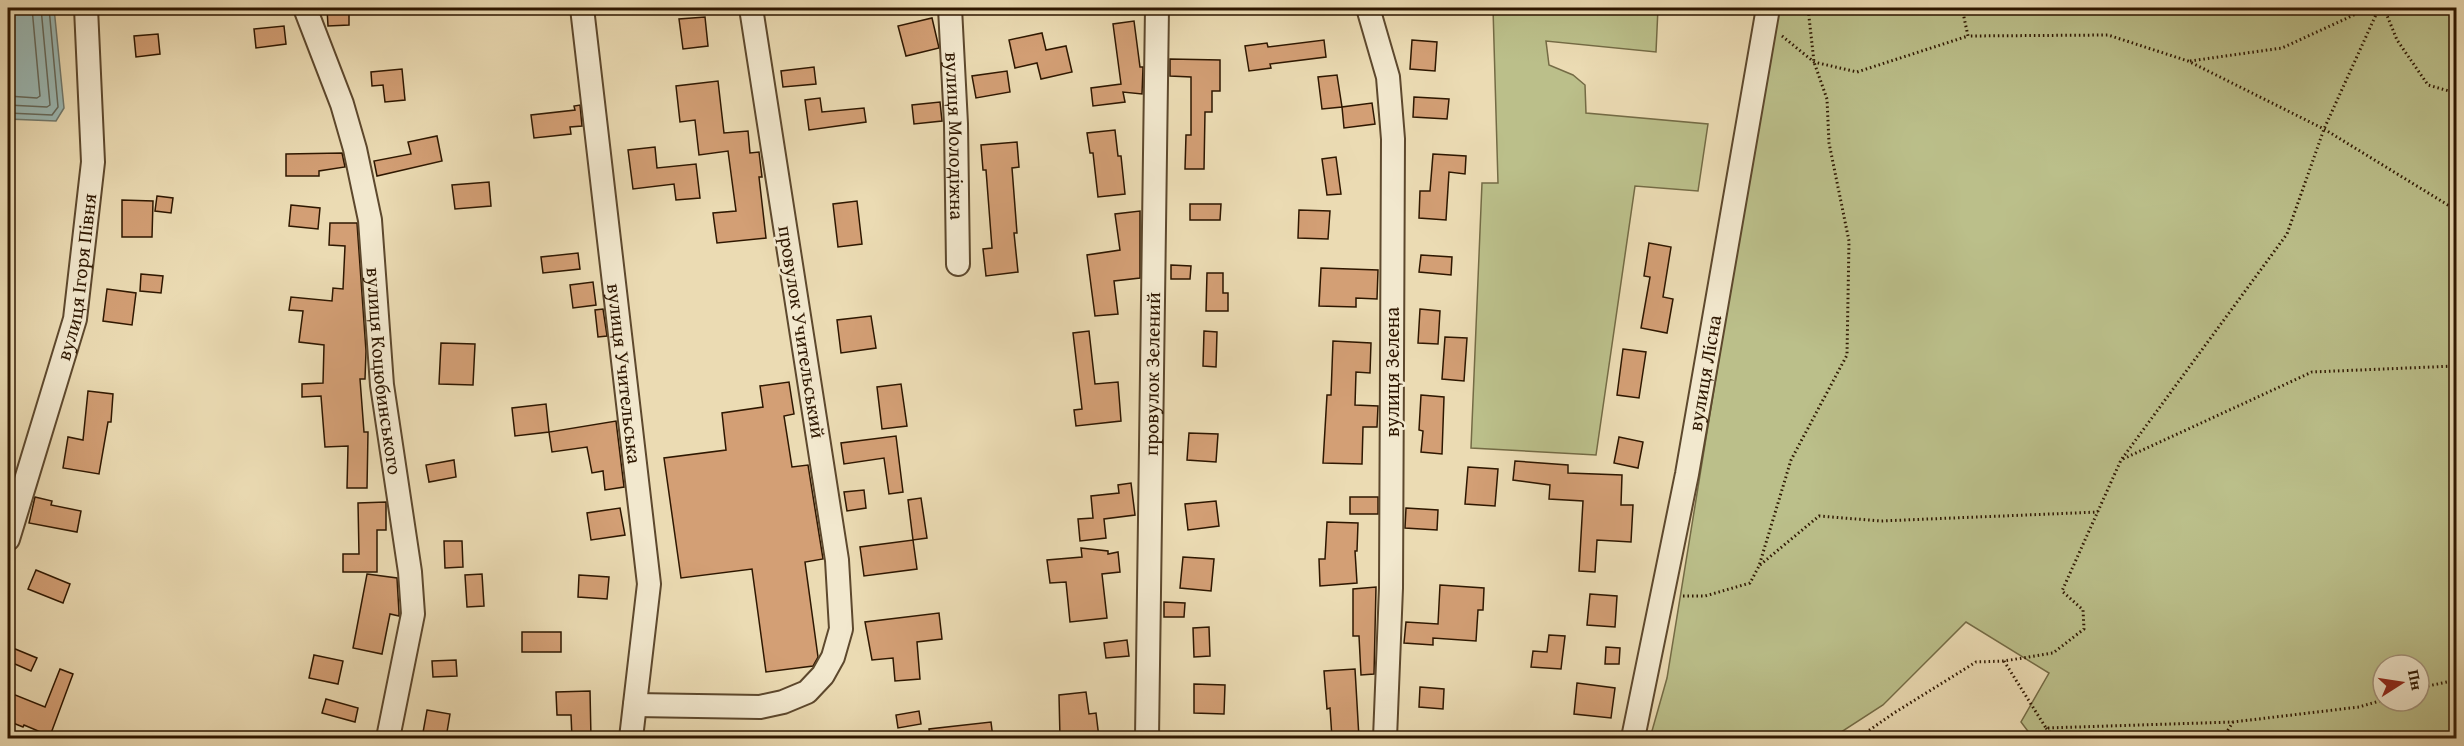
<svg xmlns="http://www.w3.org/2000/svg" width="2464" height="746" viewBox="0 0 2464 746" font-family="'Gentium Book Plus',serif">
<rect width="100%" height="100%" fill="#ebdbb3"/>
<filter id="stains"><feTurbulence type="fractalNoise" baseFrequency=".00333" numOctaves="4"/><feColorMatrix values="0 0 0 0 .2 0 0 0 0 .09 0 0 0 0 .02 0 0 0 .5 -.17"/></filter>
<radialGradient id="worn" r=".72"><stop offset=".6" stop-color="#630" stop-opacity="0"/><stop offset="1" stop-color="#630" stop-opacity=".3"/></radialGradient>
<!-- green -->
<g fill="#bbbf8a" stroke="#746b45" stroke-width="1.5" fill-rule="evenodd">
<polygon points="1493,8 1658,8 1656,52 1546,41 1549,65 1573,75 1585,85 1586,113 1708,124 1698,191 1635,186 1596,455 1471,448 1482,183 1498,183"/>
<path d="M 1776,8 L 2456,8 L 2456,738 L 2033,738 L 2021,722 L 2049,673 L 1966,622 L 1883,705 L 1832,738 L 1650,738 L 1667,678 ZM 2383,665 L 2419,665 L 2419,701 L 2383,701 Z"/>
</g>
<!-- water -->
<polygon fill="#9bb9b5" stroke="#6f786d" stroke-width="1.5" points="8,8 54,8 64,108 56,121 8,119"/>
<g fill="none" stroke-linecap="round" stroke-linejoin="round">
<!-- shore -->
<g stroke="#64685a" stroke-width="1.5">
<polyline points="8,96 37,98 40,96 32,8"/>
<polyline points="8,105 47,107 50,105 41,8"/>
<polyline points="8,113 52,115 58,107 49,8"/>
</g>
</g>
<!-- building -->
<g fill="#d39f75" stroke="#2e1700" stroke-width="1.5">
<polygon points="327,8 349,8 349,25 328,26"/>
<polygon points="705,17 708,46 683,49 679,19"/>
<polygon points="932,18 939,48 906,56 898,26"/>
<polygon points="1134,21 1140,67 1143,67 1142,94 1123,92 1125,102 1093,106 1091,88 1121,84 1113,24"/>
<polygon points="284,26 286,44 256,48 254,29"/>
<polygon points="1042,33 1046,50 1066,46 1072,72 1041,79 1037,63 1015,68 1009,40"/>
<polygon points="158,34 160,54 136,57 134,36"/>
<polygon points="1324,40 1326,57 1270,64 1271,68 1249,71 1245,46 1267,43 1268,47"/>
<polygon points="1412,40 1437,42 1435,71 1410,69"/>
<polygon points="1170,59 1220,60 1220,91 1212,91 1212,112 1205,112 1204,169 1185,169 1186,135 1191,135 1191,77 1170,76"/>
<polygon points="814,67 816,84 783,87 781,71"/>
<polygon points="402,69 405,100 385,102 383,85 372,86 371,72"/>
<polygon points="1007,71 1010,92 976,98 972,76"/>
<polygon points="1337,75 1342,107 1322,109 1318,77"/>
<polygon points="718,81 724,133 748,131 750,153 759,152 762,177 759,177 766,238 717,243 713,213 736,211 728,151 699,155 695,120 680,122 676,86"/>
<polygon points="1414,97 1449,99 1447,119 1413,117"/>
<polygon points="820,98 822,112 864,108 866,122 809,130 805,100"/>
<polygon points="940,102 942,121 914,124 912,105"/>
<polygon points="1372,103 1375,124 1344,128 1342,107"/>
<polygon points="580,105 582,126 570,127 571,134 534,138 531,115 575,110 574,106"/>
<polygon points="1115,130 1118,156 1121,156 1125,194 1098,197 1093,153 1090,153 1087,133"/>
<polygon points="437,136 442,161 377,176 374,161 411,154 408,142"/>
<polygon points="1017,142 1019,167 1012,168 1017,233 1014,233 1018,272 986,276 983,249 992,248 986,170 983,170 981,145"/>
<polygon points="655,147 657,168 696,164 700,198 676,200 674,184 633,189 628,150"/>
<polygon points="342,153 345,167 319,171 319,176 286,176 286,154"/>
<polygon points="1433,154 1466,156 1465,174 1449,172 1446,220 1419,218 1420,191 1430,191"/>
<polygon points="1336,157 1341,194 1327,195 1322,159"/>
<polygon points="489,182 491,206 455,209 452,185"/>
<polygon points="157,196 173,198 171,213 155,211"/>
<polygon points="122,200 153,201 152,237 122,237"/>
<polygon points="857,201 862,244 838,247 833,204"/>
<polygon points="1190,204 1221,204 1220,220 1190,220"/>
<polygon points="291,205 320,208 318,229 289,226"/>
<polygon points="1299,210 1330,211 1328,239 1298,238"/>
<polygon points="1140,211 1140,278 1114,281 1118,314 1095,316 1087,255 1120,250 1115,214"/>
<polygon points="330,223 357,223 366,351 365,379 360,379 364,432 368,432 367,488 347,488 348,446 325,447 321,396 302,397 302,384 323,383 324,345 299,342 303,311 289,310 291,297 332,301 333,288 343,289 345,246 329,245"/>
<polygon points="1649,243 1671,247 1663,297 1673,299 1667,333 1641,328 1650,277 1644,276"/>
<polygon points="578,253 580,269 543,273 541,257"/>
<polygon points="1421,255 1452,257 1451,275 1419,272"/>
<polygon points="1171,265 1191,266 1190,279 1171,279"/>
<polygon points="1321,268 1378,270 1377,299 1356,298 1356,307 1319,306"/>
<polygon points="1207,273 1223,273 1223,293 1228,293 1228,311 1206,311"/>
<polygon points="141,274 163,276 161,293 140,291"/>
<polygon points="593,282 596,305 573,308 570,285"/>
<polygon points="107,289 136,293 132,325 103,321"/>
<polygon points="603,309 607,336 598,337 595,310"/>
<polygon points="1420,309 1440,311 1438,344 1418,343"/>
<polygon points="871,316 876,348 841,353 837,320"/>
<polygon points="1089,331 1095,384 1118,382 1121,421 1076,426 1074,410 1082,409 1073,333"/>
<polygon points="1204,331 1217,332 1216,367 1203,366"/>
<polygon points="1445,337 1467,338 1464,381 1442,379"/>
<polygon points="1333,341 1371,343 1370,373 1356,372 1355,405 1378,406 1377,427 1363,427 1362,464 1323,463 1327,395 1331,395"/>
<polygon points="441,343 475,344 473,385 439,384"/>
<polygon points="1623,349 1646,352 1639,398 1617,395"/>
<polygon points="789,382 794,414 784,416 792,467 808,465 823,559 805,562 818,657 813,666 766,672 752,569 681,578 664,458 726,450 722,413 763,407 760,386"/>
<polygon points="901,384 907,426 882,429 877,387"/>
<polygon points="88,391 113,394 111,422 108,422 99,474 63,468 68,437 83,440"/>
<polygon points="1421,395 1444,397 1442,454 1421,452 1423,431 1419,430"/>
<polygon points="546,404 549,432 515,436 512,408"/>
<polygon points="616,421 624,487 605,490 603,471 592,473 587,447 552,452 549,432"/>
<polygon points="1189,433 1218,434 1216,462 1187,460"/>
<polygon points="896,436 903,492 889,494 884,458 844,464 841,443"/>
<polygon points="1619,437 1643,442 1638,468 1614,463"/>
<polygon points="454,460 456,477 429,482 426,465"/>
<polygon points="1515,461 1568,465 1568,473 1622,475 1621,505 1633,505 1631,542 1597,540 1595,572 1579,571 1583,501 1549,499 1550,485 1513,480"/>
<polygon points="1468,467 1498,469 1495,506 1465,504"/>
<polygon points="1131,483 1135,515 1104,519 1106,538 1080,541 1078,519 1093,518 1091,496 1119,493 1118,485"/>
<polygon points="864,490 866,508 847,511 844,492"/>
<polygon points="35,497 52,501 51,505 81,511 77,532 29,523"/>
<rect x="1350" y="497" width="28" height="17"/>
<polygon points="921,498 927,538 913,540 908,500"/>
<polygon points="1216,501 1219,526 1188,530 1185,504"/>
<polygon points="386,502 386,530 377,530 377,572 343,572 343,554 359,554 358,503"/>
<polygon points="620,508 625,535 591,540 587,513"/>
<polygon points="1406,508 1438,510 1437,530 1405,528"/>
<polygon points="1327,522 1358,523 1357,551 1355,551 1357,583 1320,586 1319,559 1325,559"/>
<polygon points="913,540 917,569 864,576 860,547"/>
<polygon points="444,541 462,541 463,567 445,568"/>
<polygon points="1081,548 1108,551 1108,554 1118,552 1120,572 1102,574 1107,618 1070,622 1066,582 1050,583 1047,560 1082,557"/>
<polygon points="1183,557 1214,559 1211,591 1180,588"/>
<polygon points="36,570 70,584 63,603 28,589"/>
<polygon points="367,574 397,578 399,613 399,616 390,614 382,654 353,648"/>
<polygon points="482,574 484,606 467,607 465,575"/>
<polygon points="579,575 609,577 607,599 578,597"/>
<polygon points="1440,585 1484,588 1483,610 1478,610 1476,641 1433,638 1433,645 1404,643 1406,622 1438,624"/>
<polygon points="1376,587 1374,674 1361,675 1359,636 1353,636 1353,589"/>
<polygon points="1590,594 1617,596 1615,627 1587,625"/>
<polygon points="1164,602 1185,603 1184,617 1164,617"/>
<polygon points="939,613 942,639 917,642 920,679 895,681 893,658 872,660 865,622"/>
<polygon points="1209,627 1210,656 1194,657 1193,628"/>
<rect x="522" y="632" width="39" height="20"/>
<polygon points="1549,635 1565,636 1561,669 1531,667 1533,651 1547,652"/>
<polygon points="1127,640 1129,656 1106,658 1104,643"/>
<polygon points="8,646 37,658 31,671 8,661"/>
<polygon points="1606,647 1620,648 1619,664 1605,664"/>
<polygon points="314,655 343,661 338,684 309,678"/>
<polygon points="456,660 457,676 433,677 432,661"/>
<polygon points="60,669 73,674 50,736 24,725 23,727 8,721 8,692 45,707"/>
<polygon points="1355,669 1359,738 1332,738 1330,708 1327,709 1324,671"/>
<polygon points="1577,683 1615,688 1611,718 1574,714"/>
<polygon points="1194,684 1225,685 1224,714 1194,713"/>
<polygon points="1420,687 1444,689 1443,709 1419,707"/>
<polygon points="590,691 591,738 572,738 571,715 557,715 556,692"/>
<polygon points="1086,692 1089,714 1096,713 1099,738 1060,738 1059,695"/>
<polygon points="326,699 358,708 355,722 322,713"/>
<polygon points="427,710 450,714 446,738 422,738"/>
<polygon points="919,711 921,724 898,728 896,715"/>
<polygon points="991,722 993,738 930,738 929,729"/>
</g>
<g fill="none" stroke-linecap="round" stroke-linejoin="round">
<!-- minor casing -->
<g stroke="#5d482d" stroke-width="26">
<g id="minor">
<path id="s1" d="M 305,8 L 342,104 L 355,149 L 370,220 L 382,385 L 410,572 L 413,614 L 388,738"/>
<path id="s2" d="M 582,8 L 649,584 L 631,738"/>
<path id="s3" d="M 950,8 L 956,124 L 958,264"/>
<polyline points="1368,8 1388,77 1393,139 1391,588 1385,738"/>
<path id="s4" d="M 8,539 L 75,319 L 93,162 L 86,8"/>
<polyline points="635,705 760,707 783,702 807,692 823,675 833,657 841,629 837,560 751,8"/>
<path id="s5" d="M 1147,738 L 1157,8"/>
<path id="s6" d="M 1633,738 L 1687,474 L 1768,8"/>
</g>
</g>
<!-- path -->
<g stroke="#2e1700" stroke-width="3" stroke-dasharray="1.5 3" stroke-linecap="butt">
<polyline points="1962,8 1968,36 2108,35 2188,61 2324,129 2456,210"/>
<polyline points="2384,8 2397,40 2428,85 2456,93"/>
<polyline points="1782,36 1814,62 1857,72 1968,36"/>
<polyline points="2190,61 2282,48 2369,8"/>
<polyline points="2123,459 2312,372 2456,366"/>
<polyline points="1760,565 1819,516 1881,521 2098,512"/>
<polyline points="1683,596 1705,596 1750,583 1759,566 1791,460 1847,355 1849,241 1829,143 1827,99 1814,62 1808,8"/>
<polyline points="2004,661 2046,728 2233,722 2359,707 2383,700"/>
<polyline points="2419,688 2456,680"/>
<polyline points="2046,728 2055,738"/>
<polyline points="1858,738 1894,713 1976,662 2004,661 2053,653 2084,629 2083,610 2062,591 2121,460 2287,234 2324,129 2379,8"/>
<polyline points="2223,738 2233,722"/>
</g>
<!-- minor -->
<use href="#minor" stroke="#f2e8ce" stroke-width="22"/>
</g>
<g text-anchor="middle" stroke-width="5" stroke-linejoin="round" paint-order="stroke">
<!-- street labels -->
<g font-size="20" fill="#2e1700" stroke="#f2e8ce">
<text dy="7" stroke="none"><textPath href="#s3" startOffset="128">вулиця Молодіжна</textPath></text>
<text dy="7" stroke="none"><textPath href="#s4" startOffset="272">вулиця Ігоря Півня</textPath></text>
<text transform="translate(802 332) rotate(81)" y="7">провулок Учительський</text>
<text dy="7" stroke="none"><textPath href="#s1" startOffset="374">вулиця Коцюбинського</textPath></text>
<text transform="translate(1392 372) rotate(-90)" y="7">вулиця Зелена</text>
<text dy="7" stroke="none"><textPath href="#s2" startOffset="368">вулиця Учительська</textPath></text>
<text dy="7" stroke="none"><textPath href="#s5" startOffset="364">провулок Зелений</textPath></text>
<text dy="7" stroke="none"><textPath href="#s6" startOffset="372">вулиця Лісна</textPath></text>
</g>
</g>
<!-- margin -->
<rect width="2464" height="746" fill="none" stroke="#ebdbb3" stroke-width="30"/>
<rect x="9" y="9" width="2446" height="728" fill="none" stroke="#2e1700" stroke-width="3"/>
<rect x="15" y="15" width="2434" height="716" fill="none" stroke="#2e1700" stroke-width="1.5"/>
<!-- north arrow -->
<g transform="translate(2401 683) rotate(78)"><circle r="28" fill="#f2e8ce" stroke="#a4947c" stroke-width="1.5"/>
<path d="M0-4.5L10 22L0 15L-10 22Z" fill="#8f2418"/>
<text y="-9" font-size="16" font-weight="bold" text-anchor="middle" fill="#2e1700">Пн</text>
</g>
<rect width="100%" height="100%" filter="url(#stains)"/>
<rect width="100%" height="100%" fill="url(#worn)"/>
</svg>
